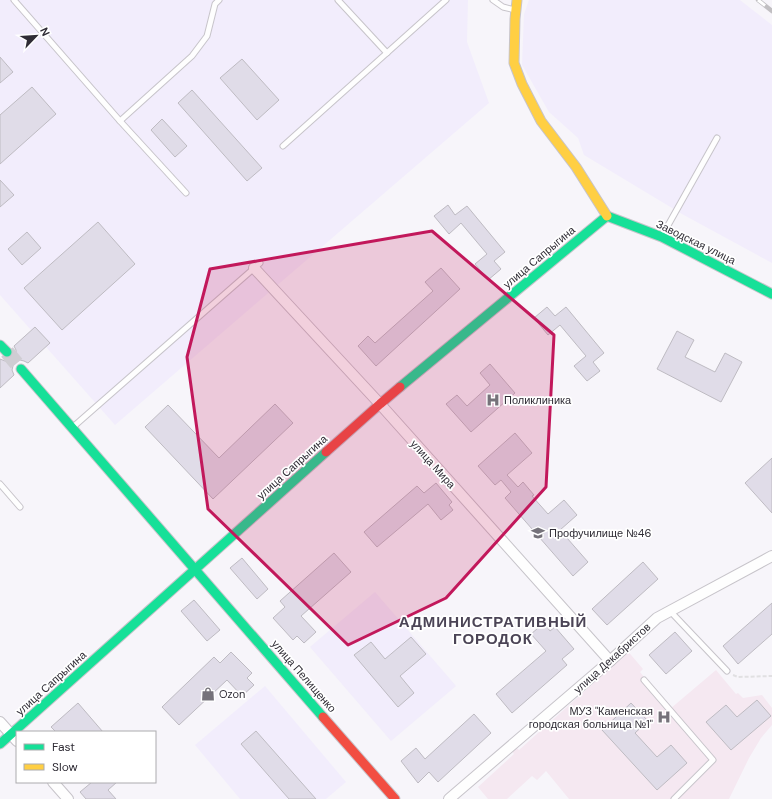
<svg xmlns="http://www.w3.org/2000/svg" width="772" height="799" viewBox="0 0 772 799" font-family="'DM Sans',sans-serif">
<rect width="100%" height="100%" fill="#f7f5fa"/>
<!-- built -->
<g fill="#f2edfc">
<polygon points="0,0 468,0 467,42 489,103 115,425 0,295"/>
<polygon points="529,0 740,0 772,25 772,263 682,214 584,155 578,138 549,112 522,65 524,14"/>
<polygon points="375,592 456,686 391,741 310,647"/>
<polygon points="265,686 346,782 326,799 240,799 195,745"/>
</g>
<!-- medical -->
<polygon fill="#f5e8f1" points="626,649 643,669 640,672 670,709 716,670 736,694 738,693 743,698 762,695 772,708 772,725 761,738 749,758 729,799 569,799 546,771 537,780 532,776 507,799 488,799 478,787 514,754 512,751 516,747 519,750 616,663 614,658"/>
<!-- building -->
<g fill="#e0dce8" stroke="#bebbc2">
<polygon points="0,57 13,72 0,83"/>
<polygon points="242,59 279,100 257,120 220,78"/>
<polygon points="32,87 56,114 0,164 0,115"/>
<polygon points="192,90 262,168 247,181 178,103"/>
<polygon points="162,119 187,146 175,157 151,130"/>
<polygon points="0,180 14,195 0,207"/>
<polygon points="448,205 455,215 467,206 505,252 494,261 501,269 488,280 475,264 487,254 461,223 449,234 434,216"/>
<polygon points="98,222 135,264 62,330 24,288"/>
<polygon points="27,232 41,248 22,265 8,249"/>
<polygon points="441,268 460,289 376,366 358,346 368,336 375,343 433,291 425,282"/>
<polygon points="547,307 555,316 566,307 604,353 593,362 600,371 587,381 574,366 586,356 560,325 548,335 534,318"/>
<polygon points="35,327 50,343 28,363 24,361 20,360 15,362 13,366 12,370 14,375 0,388 0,359 5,361 10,361 13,359 16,354 16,350 14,346"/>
<polygon points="677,331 694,340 685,357 715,372 725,353 742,362 721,402 657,369"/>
<polygon points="490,364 515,393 471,432 446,404 457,395 467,406 490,385 480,373"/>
<polygon points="275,404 293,423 213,499 145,427 168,405 219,458"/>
<polygon points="515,433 532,453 507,475 518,487 523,482 534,495 532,496 548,514 564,500 577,515 560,530 588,562 573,576 505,498 511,492 501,480 495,485 478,466"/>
<polygon points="772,458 772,513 745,483"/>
<polygon points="436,483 452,502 449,505 453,510 441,520 428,504 377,547 364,532 417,486 424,493"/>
<polygon points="334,553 351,572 301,616 316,632 304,643 297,636 293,640 273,618 285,607 280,601"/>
<polygon points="242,558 268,589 257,599 230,568"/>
<polygon points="643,562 658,579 607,625 592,609"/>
<polygon points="194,600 220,630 207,641 181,611"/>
<polygon points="772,603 772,634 738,664 723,646"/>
<polygon points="544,623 550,631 555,627 574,649 562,659 567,665 512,713 496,694 546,651 531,634"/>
<polygon points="675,632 692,651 666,674 649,655"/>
<polygon points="411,637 426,654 400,676 414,693 398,707 354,655 371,642 385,659"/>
<polygon points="231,652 252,673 247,678 254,685 242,696 227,680 179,725 162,707 214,657 220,663"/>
<polygon points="757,700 771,716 731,750 706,722 726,705 737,717"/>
<polygon points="78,703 103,732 56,732 51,727"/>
<polygon points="631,703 648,721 635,733 657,757 671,745 687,763 657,790 602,730"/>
<polygon points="474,714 491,733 438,782 429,772 418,783 401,761 416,748 425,759"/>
<polygon points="256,731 316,799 289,799 241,744"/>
<polygon points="92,782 117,782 108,790 116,799 86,799 80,792"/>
</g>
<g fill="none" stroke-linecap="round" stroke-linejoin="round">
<!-- secondary-tunnel -->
<polyline stroke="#cfcdd3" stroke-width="15" stroke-dasharray="15 8" stroke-linecap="butt" points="7,352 21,369"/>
<!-- lane casing -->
<g stroke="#c7c4ca" stroke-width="7">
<g id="lane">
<polyline points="14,0 120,121 186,193"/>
<polyline points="338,0 387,53"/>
<polyline points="493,0 503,7 515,10"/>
<polyline points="120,121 192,56 207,36 215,4 219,0"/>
<polyline points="283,146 446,0"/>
<polyline points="662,236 717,138"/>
<polyline points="73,427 260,263"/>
<polyline points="0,484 20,507"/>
<polyline points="670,611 727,671"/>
<polyline points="644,680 713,760 674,799"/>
</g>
</g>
<!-- street casing -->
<g stroke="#c7c4ca" stroke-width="12">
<g id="street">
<polyline points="254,268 380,404 610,661"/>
<polyline points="0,722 17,741"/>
<polyline points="53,782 68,799"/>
<polyline points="449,799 610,661 657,618 772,556"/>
</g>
</g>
<!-- fast casing -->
<g stroke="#c7c4ca" stroke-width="11">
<g id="fast">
<polyline points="607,216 662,237 772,294"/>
<polyline points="0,345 7,352"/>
<polyline points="21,369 323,717"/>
<polyline points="400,387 607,216"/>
<polyline points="0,744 326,452"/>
</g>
</g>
<!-- slow casing -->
<g stroke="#c7c4ca" stroke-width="11">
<polyline id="slow" points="517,0 515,19 514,63 522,84 541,121 576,167 607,216"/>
</g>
<!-- jam casing -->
<g stroke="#c7c4ca" stroke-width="11">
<g id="jam">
<polyline points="326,452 380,404 400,387"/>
<polyline points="323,717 395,799"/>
</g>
</g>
<!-- path -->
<polyline stroke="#e1e0e2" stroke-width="2" stroke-dasharray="4 2" stroke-linecap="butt" points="733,675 738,677 772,676"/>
<!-- lane -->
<use href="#lane" stroke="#fefefe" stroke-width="5"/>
<!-- street -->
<use href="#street" stroke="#fefefe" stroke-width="10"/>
<!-- fast -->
<use href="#fast" stroke="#16e098" stroke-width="9"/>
<!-- slow -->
<use href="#slow" stroke="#ffcf43" stroke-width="9"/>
<!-- jam -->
<use href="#jam" stroke="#f24e42" stroke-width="9"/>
<!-- rail casing -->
<g stroke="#c1bfc2" stroke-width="4.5">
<polyline id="rail" points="758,0 772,11"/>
</g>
<!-- rail -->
<use href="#rail" stroke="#fff" stroke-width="3" stroke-dasharray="9" stroke-linecap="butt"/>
</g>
<!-- marked area -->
<path fill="#c2185b" fill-opacity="0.2" stroke="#c2185b" stroke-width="3" stroke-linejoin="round" d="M 432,231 L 554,335 L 546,487 L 446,598 L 348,645 L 208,509 L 187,357 L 210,269 Z"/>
<!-- icons -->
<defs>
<g id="hospital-bare" transform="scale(1.08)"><path d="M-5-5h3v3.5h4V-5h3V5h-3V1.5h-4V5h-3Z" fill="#75727a" stroke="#fff" stroke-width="2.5" paint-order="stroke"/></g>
<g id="university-bare" transform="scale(1.08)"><path d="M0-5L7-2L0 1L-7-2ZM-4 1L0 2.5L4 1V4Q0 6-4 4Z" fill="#75727a" stroke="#fff" stroke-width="2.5" paint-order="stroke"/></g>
<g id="shop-bare" transform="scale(1.08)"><path d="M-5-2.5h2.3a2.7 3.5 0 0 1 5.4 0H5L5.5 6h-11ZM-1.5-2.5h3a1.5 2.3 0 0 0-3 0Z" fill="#75727a" stroke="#fff" stroke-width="2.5" paint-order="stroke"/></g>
</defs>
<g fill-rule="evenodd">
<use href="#hospital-bare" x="493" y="400"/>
<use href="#university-bare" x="538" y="533"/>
<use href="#shop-bare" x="208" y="694"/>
<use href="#hospital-bare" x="664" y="717"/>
</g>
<g text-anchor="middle" stroke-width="3.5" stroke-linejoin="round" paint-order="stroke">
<!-- street labels -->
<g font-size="11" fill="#2f2c35" stroke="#fff">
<text transform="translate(696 242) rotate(26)" y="4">Заводская улица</text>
<text transform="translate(539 257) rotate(-40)" y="4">улица Сапрыгина</text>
<text transform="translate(433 464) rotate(48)" y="4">улица Мира</text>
<text transform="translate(292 467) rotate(-42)" y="4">улица Сапрыгина</text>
<text transform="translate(612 658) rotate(-42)" y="4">улица Декабристов</text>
<text transform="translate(304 676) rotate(49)" y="4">улица Пелищенко</text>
<text transform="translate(51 683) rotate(-42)" y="4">улица Сапрыгина</text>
</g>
<!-- poi labels -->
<g font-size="11" fill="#2f2c35" stroke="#fff" text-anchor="start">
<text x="504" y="404">Поликлиника</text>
<text x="549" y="537">Профучилище №46</text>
<text x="219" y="698">Ozon</text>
<text x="653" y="715" text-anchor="end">МУЗ "Каменская<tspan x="653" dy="13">городская больница №1"</tspan></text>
</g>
<!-- district labels -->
<g font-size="15" font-weight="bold" letter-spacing="1" fill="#4b4456" stroke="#fff">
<text x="493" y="627">АДМИНИСТРАТИВНЫЙ<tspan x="493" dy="17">ГОРОДОК</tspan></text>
</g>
</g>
<!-- legend -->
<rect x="16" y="731" width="140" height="52" fill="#ffffff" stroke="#acabae"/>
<rect x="24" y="744" width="20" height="6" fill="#16e098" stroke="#acabae"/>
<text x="52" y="751" font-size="12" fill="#2f2c35">Fast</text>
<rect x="24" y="764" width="20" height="6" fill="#ffcf43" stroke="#acabae"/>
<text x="52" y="771" font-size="12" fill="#2f2c35">Slow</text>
<!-- north arrow -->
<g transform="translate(36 36) rotate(65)" stroke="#ffffff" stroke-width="3" paint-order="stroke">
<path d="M0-3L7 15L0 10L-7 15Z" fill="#2f2c35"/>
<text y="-6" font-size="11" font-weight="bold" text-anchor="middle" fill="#2f2c35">N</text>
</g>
</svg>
